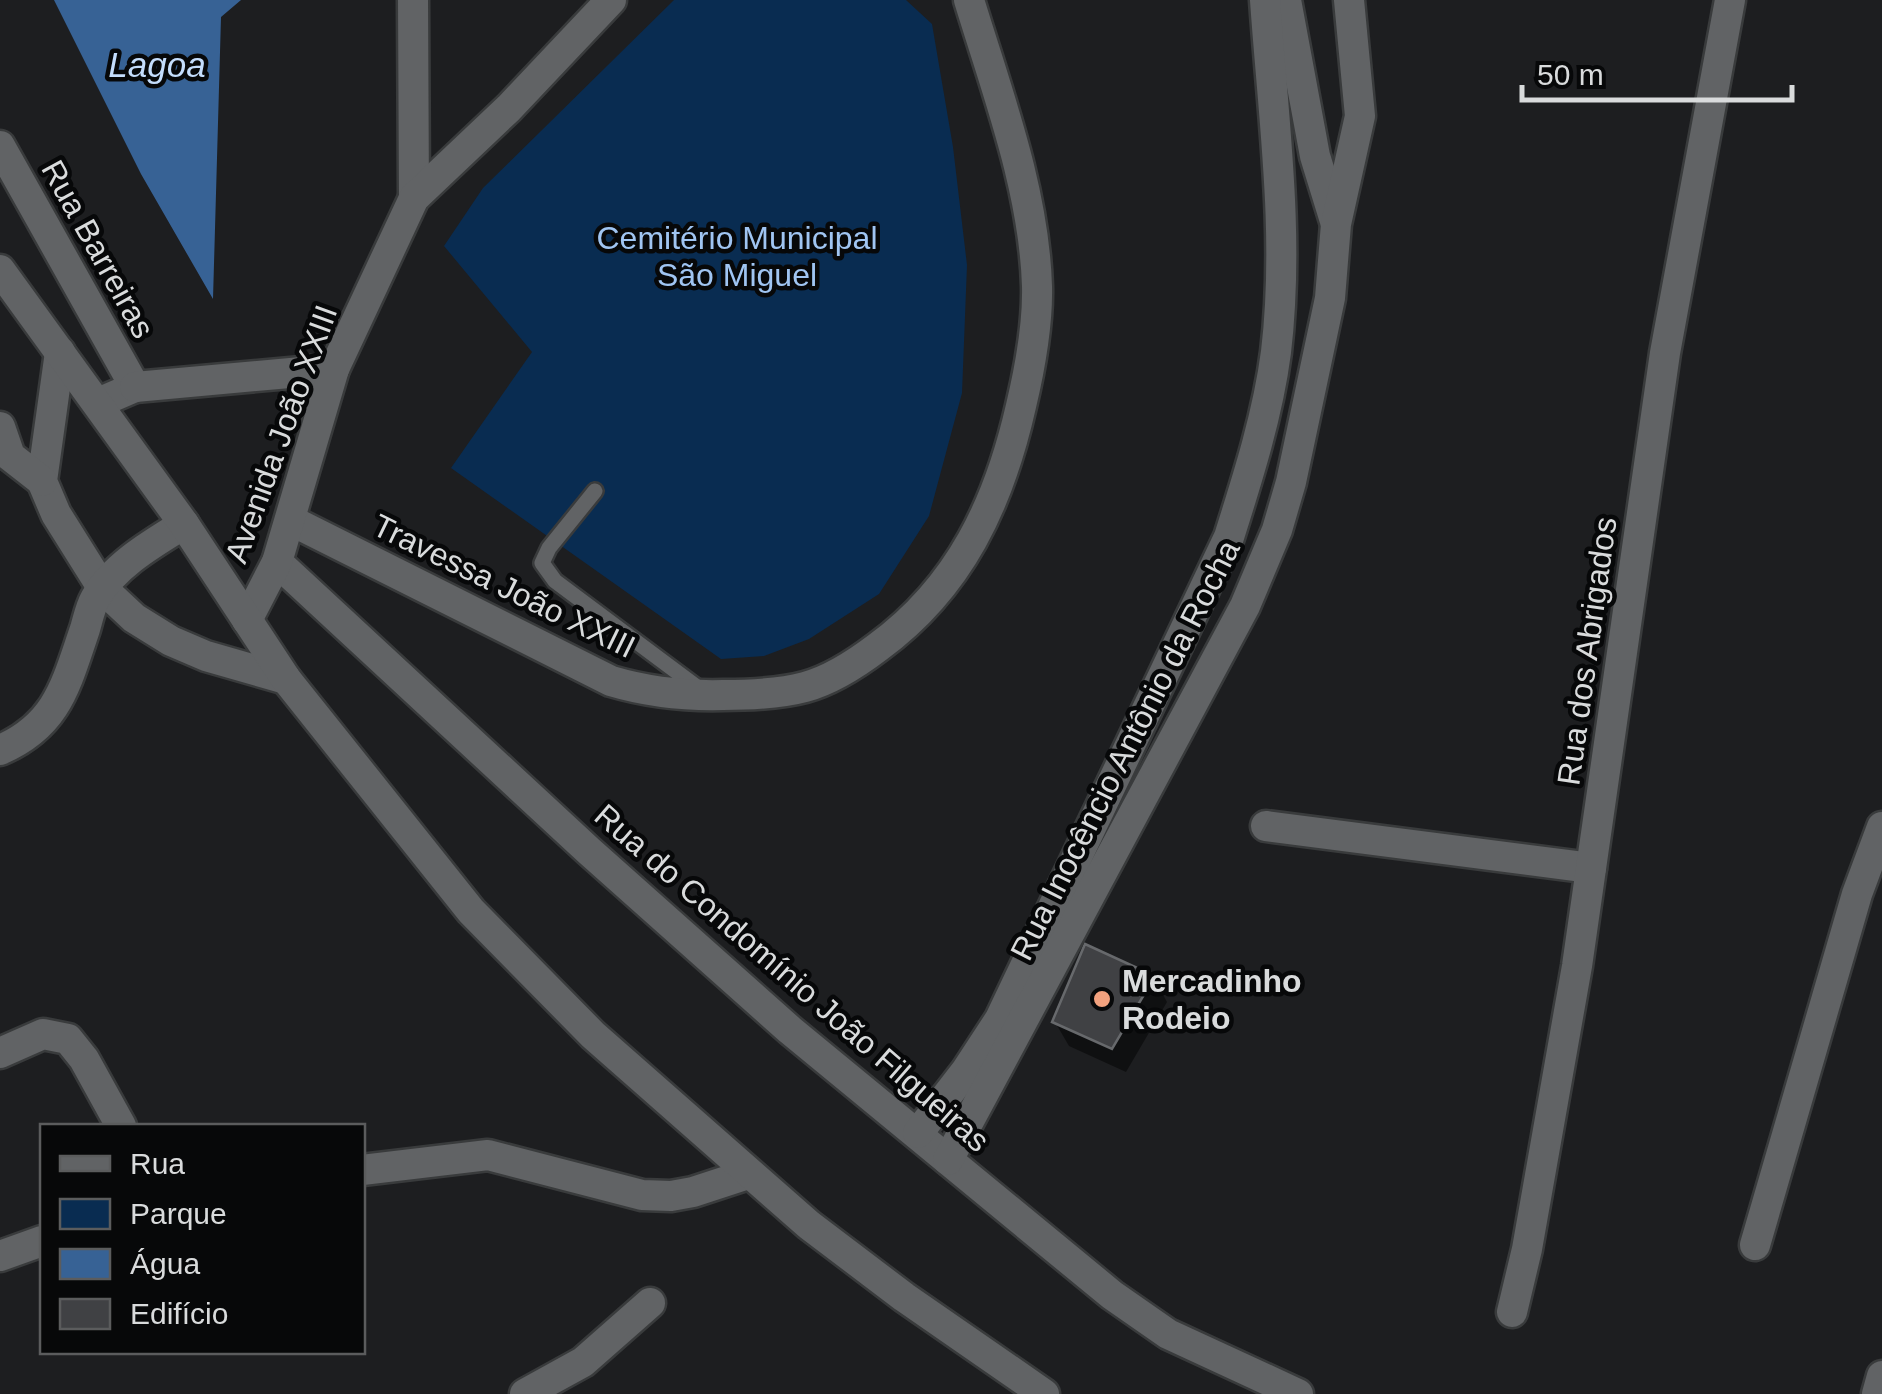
<svg xmlns="http://www.w3.org/2000/svg" width="1882" height="1394" viewBox="0 0 1882 1394" font-family="Arial,sans-serif">
<rect width="100%" height="100%" fill="#1d1e20"/>
<!-- green -->
<polygon fill="#092c51" points="674,0 906,0 932,24 953,147 967,265 962,393 929,516 879,594 809,639 764,656 721,659 451,468 532,352 444,246 483,188"/>
<!-- water -->
<polygon fill="#376295" points="54,0 241,0 221,17 213,299 141,174"/>
<!-- shadow -->
<polygon fill="#0007" points="1154,978 1167,1002 1126,1072 1069,1046 1055,1022"/>
<!-- building -->
<polygon fill="#404144" stroke="#67696c" stroke-width="2.5" points="1085,944 1155,976 1112,1049 1052,1022"/>
<g fill="none" stroke-linecap="round" stroke-linejoin="round">
<!-- lane casing -->
<g stroke="#393b3c" stroke-width="20">
<polyline id="lane" points="595,491 549,548 542,563 555,581 701,690"/>
</g>
<!-- street casing -->
<g stroke="#393b3c" stroke-width="35">
<g id="street">
<polyline points="413,0 414,198"/>
<polyline points="1286,0 1315,156 1335,221"/>
<polyline points="0,146 135,387 98,403"/>
<polyline points="60,352 42,481 56,514 103,589 134,618 171,641 206,656 286,679"/>
<polyline points="135,387 334,369"/>
<polyline points="0,427 10,456 42,481"/>
<path d="M 290,520 L 611,681 C 648,692 684,696 723,695 C 751,695 779,694 805,687 C 831,680 857,663 878,647 C 960,587 999,503 1021,406 C 1030,368 1038,326 1037,286 C 1034,189 997,92 969,0"/>
<polyline points="277,562 589,851 790,1030 1112,1295 1168,1334 1298,1394"/>
<polyline points="247,620 277,562 334,369 414,198 509,108 611,0"/>
<path d="M 0,750 C 58,725 66,684 85,629 C 88,619 90,608 95,599 C 113,566 153,543 184,524"/>
<polyline points="1266,826 1591,868"/>
<polyline points="0,1053 43,1034 68,1039 84,1059 121,1126"/>
<path d="M 918,1133 L 966,1071 L 1000,1019 L 1229,537 C 1248,477 1268,414 1276,352 C 1290,235 1273,116 1265,0"/>
<polyline points="948,1160 1245,606 1277,530 1291,482 1330,298 1336,224 1360,116 1349,0"/>
<polyline points="362,1170 488,1155 642,1195 671,1196 693,1192 748,1174"/>
<polyline points="1755,1245 1857,894 1882,827"/>
<polyline points="0,1256 42,1241"/>
<polyline points="1512,1312 1527,1249 1577,966 1665,353 1730,0"/>
<polyline points="525,1394 583,1362 650,1303"/>
<polyline points="1877,1394 1882,1376"/>
</g>
</g>
<!-- secondary casing -->
<g stroke="#393b3c" stroke-width="35">
<polyline id="secondary" points="0,270 184,524 286,679 471,911 593,1035 809,1225 904,1297 1044,1394"/>
</g>
<!-- lane -->
<use href="#lane" stroke="#616365" stroke-width="15"/>
<!-- street -->
<use href="#street" stroke="#616365" stroke-width="30"/>
<!-- secondary -->
<use href="#secondary" stroke="#616365" stroke-width="30"/>
</g>
<!-- markers -->
<circle fill="#f2a17e" stroke="#070809" stroke-width="4" cx="1102" cy="999" r="10"/>
<g text-anchor="middle" stroke-width="9" stroke-linejoin="round" paint-order="stroke">
<!-- park labels -->
<g font-size="32" fill="#a0c5f2" stroke="#070809">
<text x="737" y="249">Cemitério Municipal<tspan x="737" dy="37">São Miguel</tspan></text>
</g>
<!-- street labels -->
<g font-size="32" fill="#d9dbdc" stroke="#070809">
<text transform="translate(98 249) rotate(61)" y="11">Rua Barreiras</text>
<text transform="translate(281 434) rotate(-70)" y="11">Avenida João XXIII</text>
<text transform="translate(504 586) rotate(26)" y="11">Travessa João XXIII</text>
<text transform="translate(1587 651) rotate(-82)" y="11">Rua dos Abrigados</text>
<text transform="translate(1125 750) rotate(-63)" y="11">Rua Inocêncio Antônio da Rocha</text>
<text transform="translate(792 978) rotate(41)" y="11">Rua do Condomínio João Filgueiras</text>
</g>
<!-- poi labels -->
<g font-size="32" font-weight="bold" fill="#d9dbdc" stroke="#070809" text-anchor="start">
<text x="1122" y="992">Mercadinho<tspan x="1122" dy="37">Rodeio</tspan></text>
</g>
<!-- water labels -->
<g font-size="35" font-style="italic" fill="#c4ddfc" stroke="#070809">
<text x="157" y="77">Lagoa</text>
</g>
</g>
<!-- legend -->
<rect x="40" y="1124" width="325" height="230" fill="#070809" stroke="#5b5c5d" stroke-width="2.5"/>
<rect x="60" y="1156" width="50" height="15" fill="#616365" stroke="#5b5c5d" stroke-width="2.5"/>
<text x="130" y="1174" font-size="30" fill="#d9dbdc">Rua</text>
<rect x="60" y="1199" width="50" height="30" fill="#092c51" stroke="#5b5c5d" stroke-width="2.5"/>
<text x="130" y="1224" font-size="30" fill="#d9dbdc">Parque</text>
<rect x="60" y="1249" width="50" height="30" fill="#376295" stroke="#5b5c5d" stroke-width="2.5"/>
<text x="130" y="1274" font-size="30" fill="#d9dbdc">Água</text>
<rect x="60" y="1299" width="50" height="30" fill="#404144" stroke="#5b5c5d" stroke-width="2.5"/>
<text x="130" y="1324" font-size="30" fill="#d9dbdc">Edifício</text>
<!-- scale -->
<path d="M1522 85v15h270v-15" fill="none" stroke="#d9dbdc" stroke-width="5"/>
<text x="1537" y="85" font-size="30" fill="#d9dbdc" stroke="#070809" stroke-width="8" paint-order="stroke">50 m</text>
</svg>
